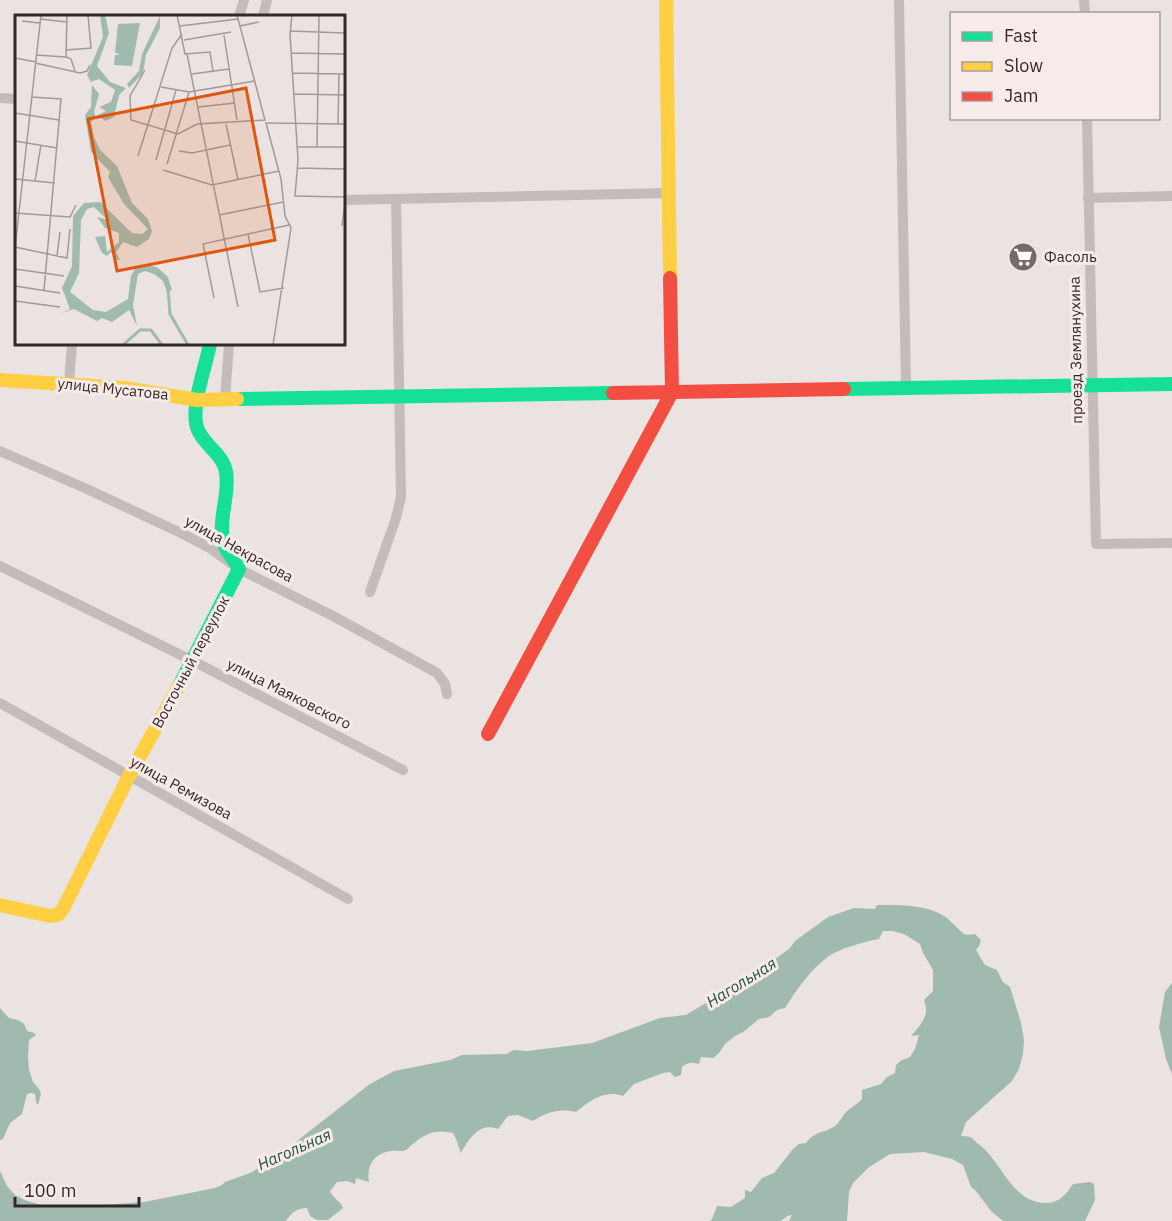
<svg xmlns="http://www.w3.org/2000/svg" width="1172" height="1221" viewBox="0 0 1172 1221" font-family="'IBM Plex Sans',sans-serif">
<rect width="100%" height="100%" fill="#ebe3e2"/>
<!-- water -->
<g fill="#a0bab0">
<path d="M 877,905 C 898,905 925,904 944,916 C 952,921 958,930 966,935 L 975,934 L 981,940 L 979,946 L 976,950 L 985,965 L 997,970 L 1003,982 L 1010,987 L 1021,1023 L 1024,1040 L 1023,1054 L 1019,1069 L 1012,1081 L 966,1122 L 961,1136 C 964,1136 967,1136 970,1137 C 973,1138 975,1141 977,1143 C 1002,1160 1010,1201 1044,1203 C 1058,1204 1066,1195 1073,1184 L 1090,1182 L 1094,1184 L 1095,1200 L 1085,1221 L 1003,1221 L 991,1211 L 976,1191 L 971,1187 L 963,1165 L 952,1159 L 924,1152 L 890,1154 L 868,1168 L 853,1183 L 849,1192 L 847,1221 L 789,1221 L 792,1215 L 787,1216 L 781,1221 L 710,1221 L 712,1219 L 717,1206 L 731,1207 L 745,1198 L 745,1190 L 751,1192 L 762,1178 L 774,1173 L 793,1149 L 799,1144 L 806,1143 C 815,1131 824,1133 835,1126 C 840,1122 842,1116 847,1111 C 852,1107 857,1104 862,1099 L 862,1090 L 881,1084 L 887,1077 L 895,1073 L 896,1065 L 902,1060 L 910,1057 L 915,1049 L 919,1035 L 911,1036 C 917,1029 926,1020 926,1010 C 926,1007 925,1003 924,1000 L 933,991 L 933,970 L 923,953 L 920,944 L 904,934 L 892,931 L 883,931 L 879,939 C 866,941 839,949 829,956 C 810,970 797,989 785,1008 L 777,1010 L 769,1017 L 759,1019 L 743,1032 L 735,1036 L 725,1044 L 719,1053 L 713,1058 L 701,1057 L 699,1064 C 692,1062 688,1062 682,1067 L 681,1075 L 675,1077 L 670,1072 L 663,1073 L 634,1084 L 623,1096 C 605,1089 589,1101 576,1112 C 561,1108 546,1112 533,1121 L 518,1115 L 508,1116 L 498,1129 C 480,1122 469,1138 461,1153 L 456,1139 L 453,1133 C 437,1129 425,1133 413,1144 C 411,1145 407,1150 406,1150 C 402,1152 395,1150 391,1151 C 374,1153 366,1166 369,1182 L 356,1178 L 355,1184 L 347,1181 L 337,1182 L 330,1191 C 333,1199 341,1201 343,1208 L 328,1220 L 317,1220 L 310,1216 L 307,1208 C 297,1208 291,1213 286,1221 L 0,1221 L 0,1171 L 7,1186 L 15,1195 L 27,1201 L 42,1205 L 73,1207 L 144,1202 L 215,1188 L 222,1185 L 225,1182 L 250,1173 L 281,1155 L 302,1137 L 370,1084 L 394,1071 L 450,1060 L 462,1055 L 507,1054 L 513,1050 L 527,1051 L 592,1043 L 660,1018 L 686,1015 L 714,998 L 756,978 L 759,969 L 765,962 L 774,960 L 790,948 L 795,941 L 828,917 L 854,908 L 875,909 Z"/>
<polygon points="1172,983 1172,1074 1166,1059 1159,1027 1165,992"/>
<polygon points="0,1008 9,1018 18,1020 24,1024 27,1031 34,1033 36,1035 29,1040 28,1057 29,1070 33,1082 39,1089 41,1094 38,1105 36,1102 35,1094 31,1093 27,1094 22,1114 10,1123 3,1139 0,1140"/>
</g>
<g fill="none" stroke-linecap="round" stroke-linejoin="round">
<!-- street -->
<g stroke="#c4bbbb" stroke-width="10">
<polyline points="899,0 906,388"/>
<polyline points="1084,0 1085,14"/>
<polyline points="239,16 244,0"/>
<polyline points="263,16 267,0"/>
<polyline points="0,98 16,99"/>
<polyline points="1087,118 1096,544 1172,543"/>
<polyline points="1088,198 1172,196"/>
<polyline points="344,200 669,193"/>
<polyline points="69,383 72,344"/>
<polyline points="225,400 229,344"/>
<polyline points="0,451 87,489 181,533 208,547 239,569 333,616 437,673 445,684 447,694"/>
<polyline points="0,566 193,661 403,770"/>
<polyline points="370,592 396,518 401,497 396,199"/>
<polyline points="0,703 348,899"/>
</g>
<!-- fast -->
<g stroke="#16e098" stroke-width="14">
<polyline points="844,389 1172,384"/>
<polyline points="237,399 613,393"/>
<path d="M 179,686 L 239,569 C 235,559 225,552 223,541 C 218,518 230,495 226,472 C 223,454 205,446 198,430 C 189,410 206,366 210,344"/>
</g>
<!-- slow -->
<g stroke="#ffcf43" stroke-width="14">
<polyline points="666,0 670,278"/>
<polyline points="0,380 124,388 197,400 237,399"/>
<polyline points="0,905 50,916 58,915 63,909 129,776 179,686"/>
</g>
<!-- jam -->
<g stroke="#f24e42" stroke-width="14">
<polyline points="613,393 844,389"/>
<polyline points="488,734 672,392 670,278"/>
</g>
</g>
<!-- icons -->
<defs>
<g id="supermarket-disc" transform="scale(1.5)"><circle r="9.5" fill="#746a6a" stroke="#f7ebe9"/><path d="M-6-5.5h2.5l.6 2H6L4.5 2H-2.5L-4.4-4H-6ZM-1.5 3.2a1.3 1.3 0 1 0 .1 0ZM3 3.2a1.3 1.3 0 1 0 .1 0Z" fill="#fff"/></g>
</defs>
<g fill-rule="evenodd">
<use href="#supermarket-disc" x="1023" y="257"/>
</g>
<g text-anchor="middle" stroke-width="6" stroke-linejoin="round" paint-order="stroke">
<!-- poi labels -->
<g font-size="15" fill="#34292a" stroke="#f7ebe9" text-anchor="start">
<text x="1044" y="262">Фасоль</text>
</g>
<!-- street labels -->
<g font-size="15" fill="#34292a" stroke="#f7ebe9">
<text transform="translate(1076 350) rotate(-91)" y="5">проезд Землянухина</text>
<text transform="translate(113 389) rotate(6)" y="5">улица Мусатова</text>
<text transform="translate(239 549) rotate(29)" y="5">улица Некрасова</text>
<text transform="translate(191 662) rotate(-62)" y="5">Восточный переулок</text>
<text transform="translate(289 694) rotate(27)" y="5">улица Маяковского</text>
<text transform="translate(181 788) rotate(29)" y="5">улица Ремизова</text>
</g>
<!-- water labels -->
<g font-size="16" font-style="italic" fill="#245142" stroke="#f7ebe9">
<text transform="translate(741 982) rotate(-32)" y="6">Нагольная</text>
<text transform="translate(294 1149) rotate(-24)" y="6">Нагольная</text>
</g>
</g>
<!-- overview -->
<g transform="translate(15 15)">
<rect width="330" height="330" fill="#ebe3e2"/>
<path d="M 85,0 L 90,0 L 94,18 L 82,51 L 95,67 L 111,73 L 104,80 L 99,102 L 90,106 L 83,100 L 91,96 L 84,92 L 96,87 L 100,75 L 84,64 L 76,67 L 72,60 L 88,22 ZM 145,1 L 145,13 L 131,40 L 128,58 L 114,73 L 112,69 L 124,56 L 127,39 ZM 125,8 L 117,51 L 99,50 L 100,40 L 105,40 L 100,37 L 103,9 ZM 77,70 L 84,79 L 79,97 L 81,102 L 76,107 L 79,122 L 85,135 L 102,151 L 117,188 L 133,204 L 137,216 L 134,224 L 122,232 L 108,227 L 101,237 L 105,245 L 101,245 L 96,237 L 92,241 L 87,238 L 80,222 L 90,221 L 92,237 L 104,227 L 104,218 L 90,213 L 82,202 L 93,205 L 79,192 L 72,194 L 66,205 L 64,258 L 55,277 L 78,295 L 91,297 L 113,284 L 116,261 L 121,252 L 132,249 L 143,253 L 153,262 L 157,275 L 152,277 L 148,266 L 139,259 L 130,256 L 123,259 L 118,290 L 122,311 L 114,295 L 97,307 L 87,303 L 82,306 L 59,294 L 47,298 L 55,294 L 47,273 L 57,251 L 58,201 L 69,188 L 85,187 L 117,218 L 127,219 L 133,214 L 109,189 L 93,162 L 95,157 L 76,137 L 70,100 L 76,92 Z" fill="#a0bab0"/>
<path fill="none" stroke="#a0bab0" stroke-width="3" d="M 153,273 L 155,299 L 173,330M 108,330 L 125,315 L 136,315 L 147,330"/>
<path fill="none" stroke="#a29998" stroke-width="1.5" d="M 52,0 L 51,42 L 56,44 L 60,56M 162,0 L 170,39 L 195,37 L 198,56M 277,0 L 275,19 L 283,145 L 280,181 L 330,182M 25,4 L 52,7M 7,6 L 25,8M 165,11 L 223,4M 225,11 L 244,7M 275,16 L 330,18M 209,20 L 222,105M 169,25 L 216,17M 51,35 L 76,33 L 73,0M 276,38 L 330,39M 172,39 L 223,292M 21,40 L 51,42M 0,43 L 21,47M 20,48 L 65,58 L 72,56 L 75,50M 130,55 L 115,81 L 116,105 L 163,119 L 182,109 L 250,105 L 222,0M 277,58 L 330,59M 177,59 L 214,54M 146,72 L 174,77 L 240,66M 279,79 L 330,80M 17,82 L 46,84 L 29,275M 183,92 L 220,88M 0,98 L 44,105M 250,108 L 330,109M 251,108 L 266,164 L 270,201 L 276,213 L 258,330M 211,109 L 223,165M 323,109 L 324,59M 0,126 L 42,133M 282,132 L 330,132M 302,132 L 304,0M 164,136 L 177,138 L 215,130M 123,141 L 157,33 L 167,19M 141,145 L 161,75M 152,149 L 174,77M 283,153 L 330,154M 148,155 L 197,170 L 264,156M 0,164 L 40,168M 20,166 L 26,130M 0,198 L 55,202 L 61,190M 204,200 L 268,187M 327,211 L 330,188M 233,219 L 245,277 L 269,273M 0,232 L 52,243 L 55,214M 0,233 L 26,0M 42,241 L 45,217M 0,254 L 49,261M 0,271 L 45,278M 199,283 L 188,229 L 274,210M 0,286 L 45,292"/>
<path fill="#df570e" fill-opacity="0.15" stroke="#df570e" stroke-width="3" d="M 231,73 L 260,225 L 102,256 L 73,104 Z"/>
<rect width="330" height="330" fill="none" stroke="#34292a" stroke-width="3"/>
</g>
<!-- legend -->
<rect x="950" y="12" width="210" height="108" fill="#f7ebe9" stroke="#a99d9d" stroke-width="1.5"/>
<rect x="962" y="32" width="30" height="9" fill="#16e098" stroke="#a99d9d" stroke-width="1.5"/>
<text x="1004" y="42" font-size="18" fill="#34292a">Fast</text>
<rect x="962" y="62" width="30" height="9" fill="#ffcf43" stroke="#a99d9d" stroke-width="1.5"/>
<text x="1004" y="72" font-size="18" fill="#34292a">Slow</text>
<rect x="962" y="92" width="30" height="9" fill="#f24e42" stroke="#a99d9d" stroke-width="1.5"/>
<text x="1004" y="102" font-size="18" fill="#34292a">Jam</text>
<!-- scale -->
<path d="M15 1197v9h124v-9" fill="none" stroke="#34292a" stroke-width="3"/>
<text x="24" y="1197" font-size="18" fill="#34292a" stroke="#f7ebe9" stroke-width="4.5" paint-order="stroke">100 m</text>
</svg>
